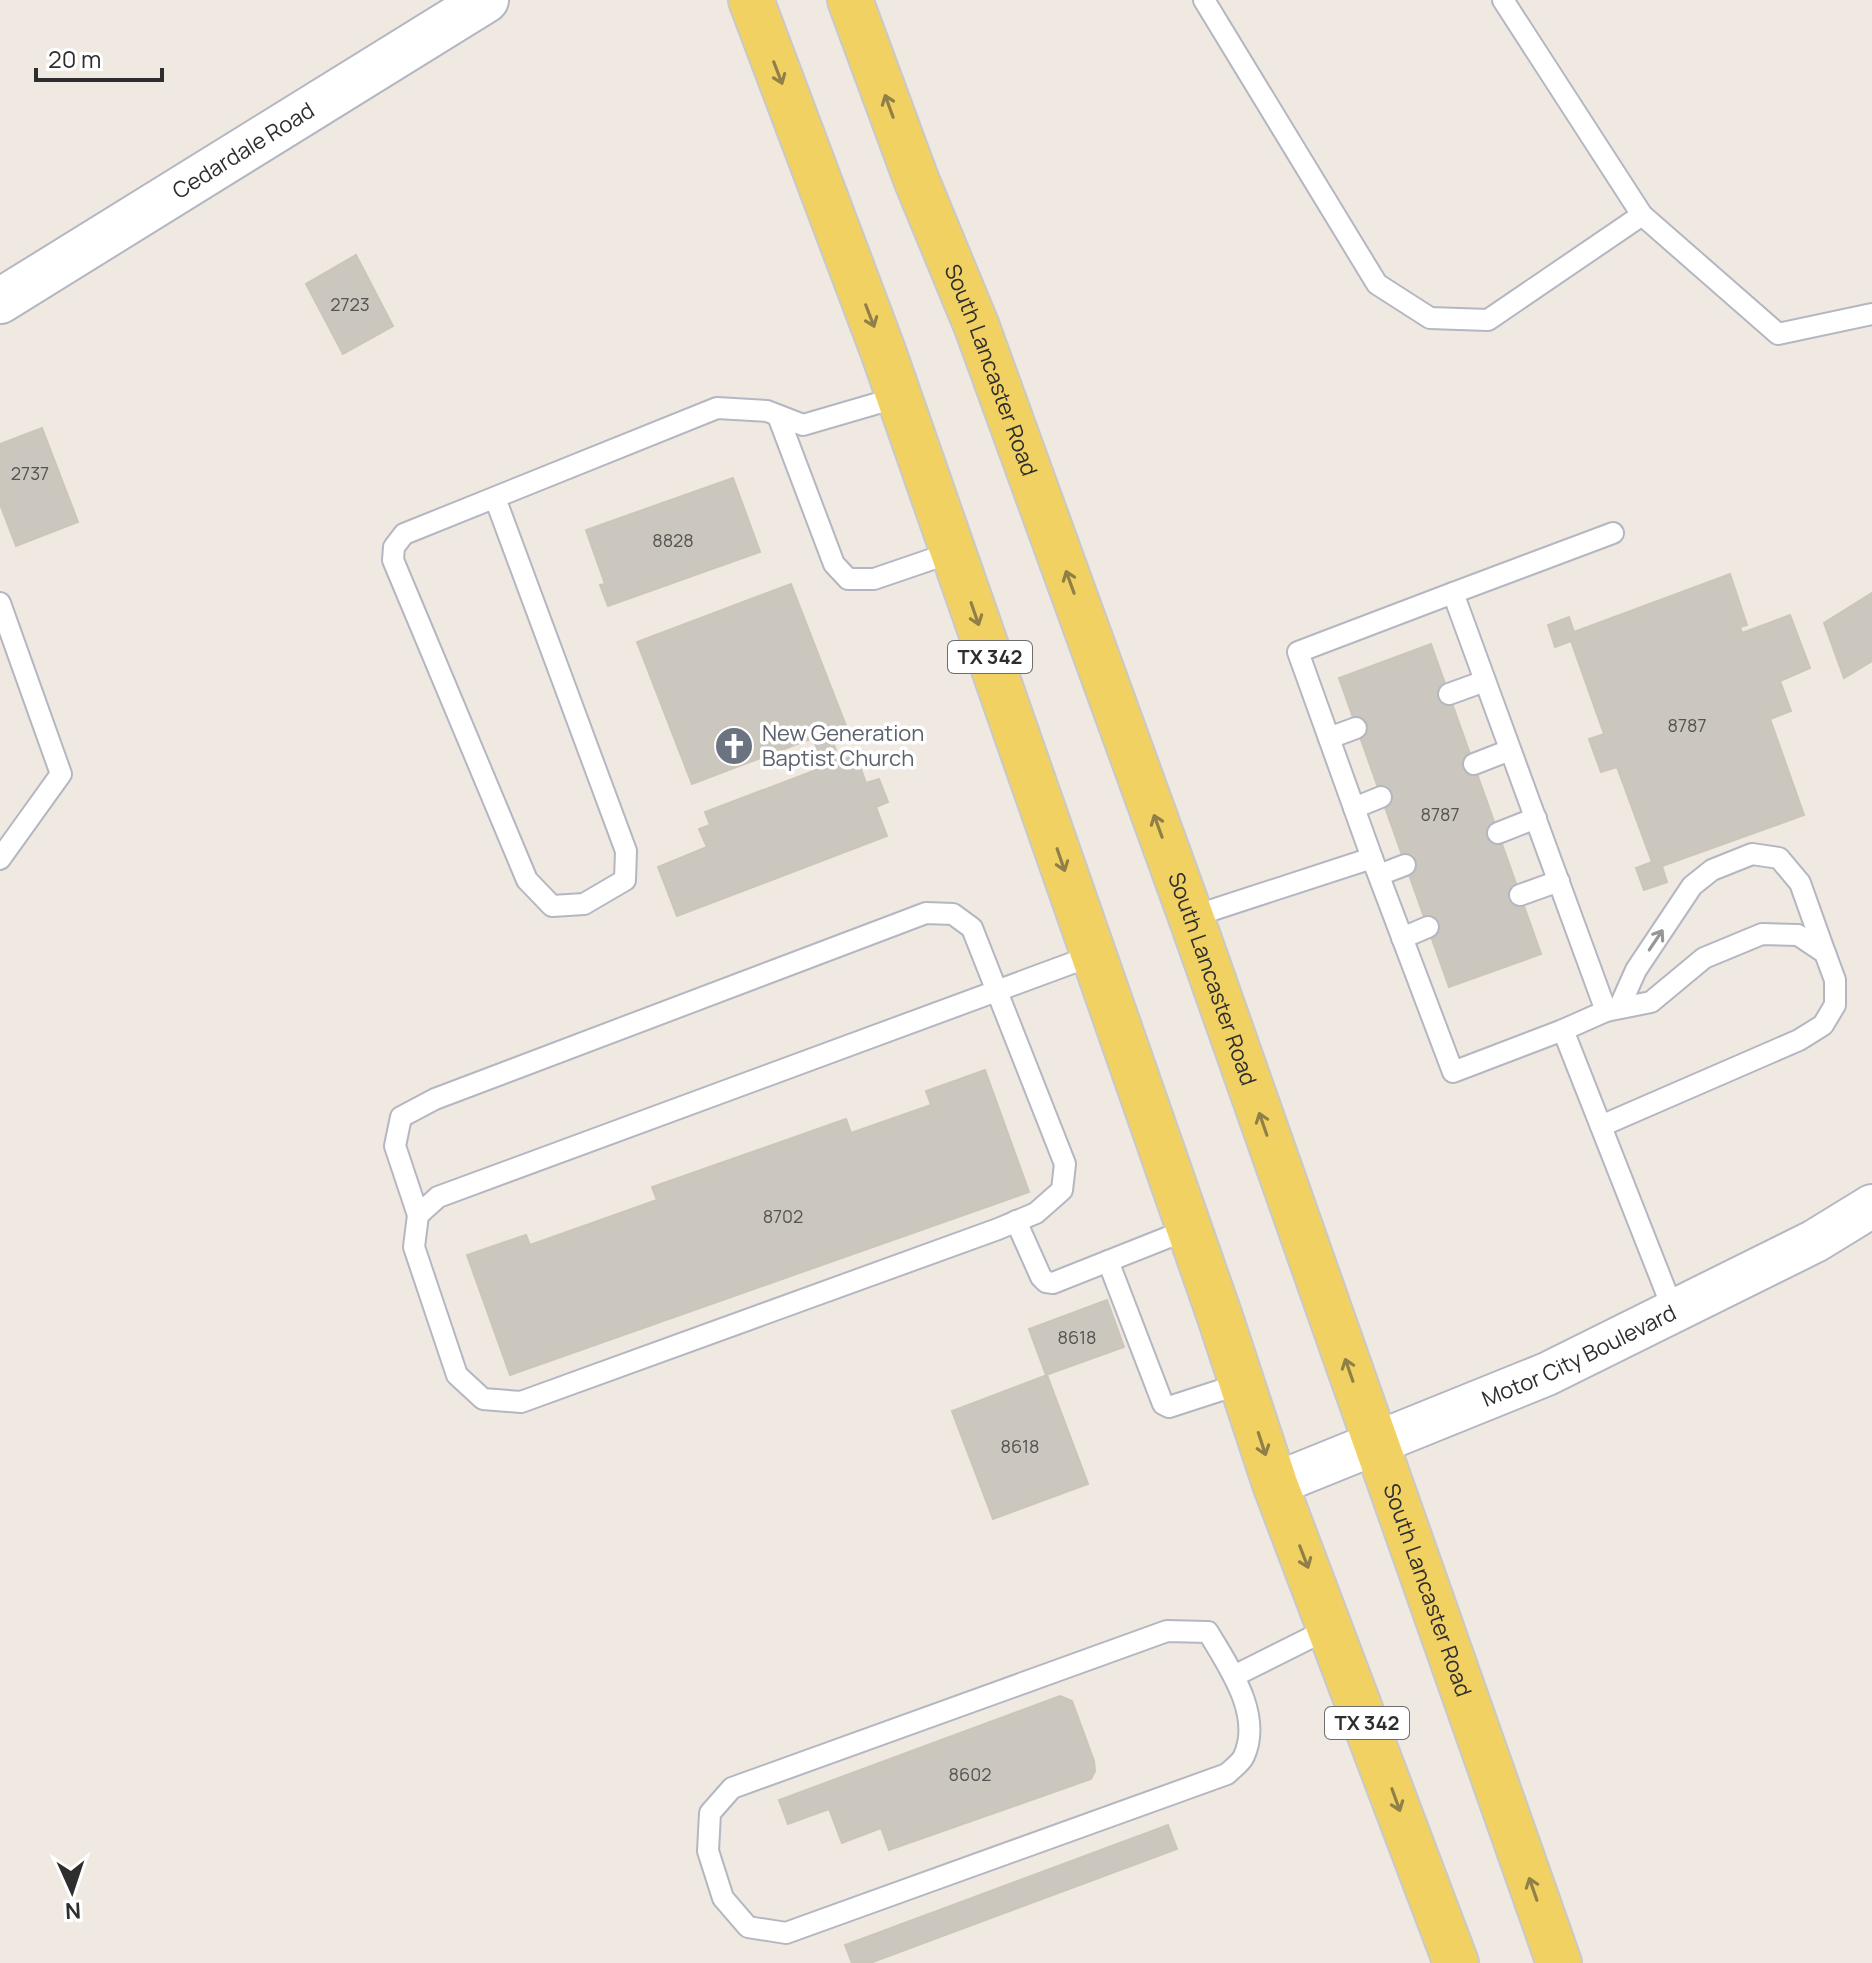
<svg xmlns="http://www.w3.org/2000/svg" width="1872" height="1963" viewBox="0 0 1872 1963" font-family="Manrope,sans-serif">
<rect width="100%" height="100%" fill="#efe9e1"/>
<!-- building -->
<g fill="#cbc7bf" stroke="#cbc5ba" stroke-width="2">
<polygon points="356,255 393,326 343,354 306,284"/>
<polygon points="42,428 78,522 16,546 0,504 0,444"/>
<polygon points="733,478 760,552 608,606 600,585 605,584 586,530"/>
<polygon points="1730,574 1747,625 1740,627 1742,633 1790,615 1810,668 1780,681 1791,711 1770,719 1804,815 1662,866 1667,882 1644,890 1636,868 1652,862 1617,767 1601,772 1589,739 1604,734 1571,641 1555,647 1548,625 1569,617 1574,632"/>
<polygon points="791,584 846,726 829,732 840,761 856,755 866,783 879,779 888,802 876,807 887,836 677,916 658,867 707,847 699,829 710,825 705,812 824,767 813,738 692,784 637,642"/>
<polygon points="1872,593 1872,661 1844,678 1824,623"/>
<polygon points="1431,644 1541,954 1449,987 1339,678"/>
<polygon points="985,1070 1029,1192 510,1375 467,1255 526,1235 530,1245 657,1200 652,1187 846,1119 851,1133 931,1105 926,1091"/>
<polygon points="1107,1300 1124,1347 1046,1375 1029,1329"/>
<polygon points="1047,1375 1088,1484 993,1519 952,1411"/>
<polygon points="1060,1696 1072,1701 1094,1761 1095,1771 1091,1779 889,1850 881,1828 842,1843 829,1809 788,1824 779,1800"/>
<polygon points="1168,1825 1177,1849 870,1963 852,1963 845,1945"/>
</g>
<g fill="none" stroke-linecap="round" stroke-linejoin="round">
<!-- service casing -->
<g stroke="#b4b7c1" stroke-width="24">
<g id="service">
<polyline points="1204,0 1377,284 1430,318 1488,320 1642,215"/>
<polyline points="1503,0 1642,215 1778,334 1872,314"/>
<polyline points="778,416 834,564 848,579 874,579 953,552"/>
<polyline points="495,498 626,851 625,880 584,904 552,906 527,880 393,560 394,547 404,534 717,408 767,411 803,425 899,397"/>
<polyline points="1453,593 1613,533"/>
<polyline points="0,603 61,774 0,859"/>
<polyline points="1449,694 1485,681"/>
<polyline points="1329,738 1356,728"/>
<polyline points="1474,764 1510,750"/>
<polyline points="1354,808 1381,797"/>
<polyline points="1498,833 1536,818"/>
<polyline points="1372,858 1453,1072 1563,1030"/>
<polyline points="1379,875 1405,865"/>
<polyline points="1520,895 1559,881"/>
<polyline points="1191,917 1372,858 1298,652 1453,593 1606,1011 1563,1030 1674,1312"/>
<polyline points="1402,938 1428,927"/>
<polyline points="1619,1008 1636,970 1692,886 1712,870 1752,854 1779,858 1800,883 1825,953"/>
<polyline points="1601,1126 1799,1040 1823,1025 1835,1005 1835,980 1825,953 1798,935 1762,934 1704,958 1651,1002 1606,1011"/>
<polyline points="418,1215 395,1146 401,1117 435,1099 926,913 953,914 972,928 1065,1164 1062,1190 1036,1213 998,1229 521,1402 483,1399 457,1375 414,1247 418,1215 438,1197 1094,955"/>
<polyline points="1016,1221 1041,1277 1046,1282 1053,1283 1189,1229"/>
<polyline points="1108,1261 1163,1404 1169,1407 1243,1383"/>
<path d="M 1167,1631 L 1208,1632 C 1228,1666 1263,1714 1244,1756 C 1241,1763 1233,1768 1227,1774 L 786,1933 L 748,1927 L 723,1898 L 708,1851 L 710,1813 L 732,1788 Z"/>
<polyline points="1234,1676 1332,1627"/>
</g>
</g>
<!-- minor casing -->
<g stroke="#b4b7c1" stroke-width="46">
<g id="minor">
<path id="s1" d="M 1275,1484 L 1547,1374 L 1815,1241 L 1872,1206"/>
</g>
</g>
<!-- tertiary casing -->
<g stroke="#b4b7c1" stroke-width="48">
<g id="tertiary">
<path id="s2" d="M 0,301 L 486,0"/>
</g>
</g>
<!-- primary casing -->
<g stroke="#c9c9c9" stroke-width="48">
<g id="primary">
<polyline points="751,0 883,351 1220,1317 1275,1484 1456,1963"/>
<path id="s3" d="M 850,0 L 916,179 L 977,327 L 1191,917 L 1559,1963"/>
</g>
</g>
<!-- service -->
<use href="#service" stroke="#fff" stroke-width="20"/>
<!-- minor -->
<use href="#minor" stroke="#fff" stroke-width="42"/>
<!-- tertiary -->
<use href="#tertiary" stroke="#fff" stroke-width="44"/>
<!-- primary -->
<use href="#primary" stroke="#f2d163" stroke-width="44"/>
</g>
<!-- one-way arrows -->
<defs><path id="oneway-shaft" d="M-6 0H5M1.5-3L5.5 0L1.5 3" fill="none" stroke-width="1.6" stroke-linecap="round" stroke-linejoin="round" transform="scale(2)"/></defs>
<g stroke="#908048">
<use href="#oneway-shaft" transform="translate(778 73) rotate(69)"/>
<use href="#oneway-shaft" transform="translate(889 106) rotate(-110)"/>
<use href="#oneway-shaft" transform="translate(870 316) rotate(69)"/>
<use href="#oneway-shaft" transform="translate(1070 582) rotate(-110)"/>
<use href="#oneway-shaft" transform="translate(975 614) rotate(71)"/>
<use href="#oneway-shaft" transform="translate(1158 826) rotate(-110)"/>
<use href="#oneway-shaft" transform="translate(1061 860) rotate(71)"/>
<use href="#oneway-shaft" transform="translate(1263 1124) rotate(-109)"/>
<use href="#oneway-shaft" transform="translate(1349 1370) rotate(-109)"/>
<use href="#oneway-shaft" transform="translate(1262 1444) rotate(72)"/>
<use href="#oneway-shaft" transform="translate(1304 1557) rotate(69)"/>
<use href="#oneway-shaft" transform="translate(1396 1800) rotate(70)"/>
<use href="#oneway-shaft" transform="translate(1533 1889) rotate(-109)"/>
</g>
<use stroke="#969696" href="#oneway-shaft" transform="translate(1656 940) rotate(-56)"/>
<!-- icons -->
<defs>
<g id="church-disc" transform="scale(2)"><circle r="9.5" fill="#6b7280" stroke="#fff"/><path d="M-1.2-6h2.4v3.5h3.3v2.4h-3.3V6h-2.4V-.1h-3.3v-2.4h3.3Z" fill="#fff"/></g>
</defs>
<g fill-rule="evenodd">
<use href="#church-disc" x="734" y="746"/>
</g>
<g text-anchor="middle" stroke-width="7" stroke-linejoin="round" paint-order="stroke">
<!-- number labels -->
<g font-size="18" fill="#555452">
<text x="350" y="311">2723</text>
<text x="30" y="480">2737</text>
<text x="673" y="547">8828</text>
<text x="1687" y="732">8787</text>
<text x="1440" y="821">8787</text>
<text x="783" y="1223">8702</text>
<text x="1077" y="1344">8618</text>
<text x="1020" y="1453">8618</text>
<text x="970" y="1781">8602</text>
</g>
<!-- shield labels -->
<g fill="#fff" stroke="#6d6d6d" stroke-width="2">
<rect x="948" y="641" width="84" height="32" rx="6"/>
<rect x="1325" y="1707" width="84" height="32" rx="6"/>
</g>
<g font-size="20" font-weight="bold" fill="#2e2e2e">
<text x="990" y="664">TX 342</text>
<text x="1367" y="1730">TX 342</text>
</g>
<!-- street labels -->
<g font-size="22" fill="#2e2e2e" stroke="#fff">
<text dy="8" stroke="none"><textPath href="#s2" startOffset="286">Cedardale Road</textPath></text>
<text dy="8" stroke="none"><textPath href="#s3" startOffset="396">South Lancaster Road</textPath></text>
<text dy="8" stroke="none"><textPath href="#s3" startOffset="1044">South Lancaster Road</textPath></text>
<text dy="8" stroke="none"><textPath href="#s1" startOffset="330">Motor City Boulevard</textPath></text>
<text dy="8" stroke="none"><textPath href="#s3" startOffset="1692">South Lancaster Road</textPath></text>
</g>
<!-- worship labels -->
<g font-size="22" fill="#5b616d" stroke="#fff" text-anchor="start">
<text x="762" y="741">New Generation<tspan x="762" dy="25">Baptist Church</tspan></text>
</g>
</g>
<!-- north arrow -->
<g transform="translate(72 1891) rotate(177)" stroke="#ffffff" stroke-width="6" paint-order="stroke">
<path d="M0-6L14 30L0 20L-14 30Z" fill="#2e2e2e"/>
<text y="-12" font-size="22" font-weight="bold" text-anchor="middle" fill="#2e2e2e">N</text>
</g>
<!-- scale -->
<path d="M36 68v12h126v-12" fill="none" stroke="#2e2e2e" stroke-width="4"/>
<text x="48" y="68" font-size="24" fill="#2e2e2e" stroke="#ffffff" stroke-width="6" paint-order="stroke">20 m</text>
</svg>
